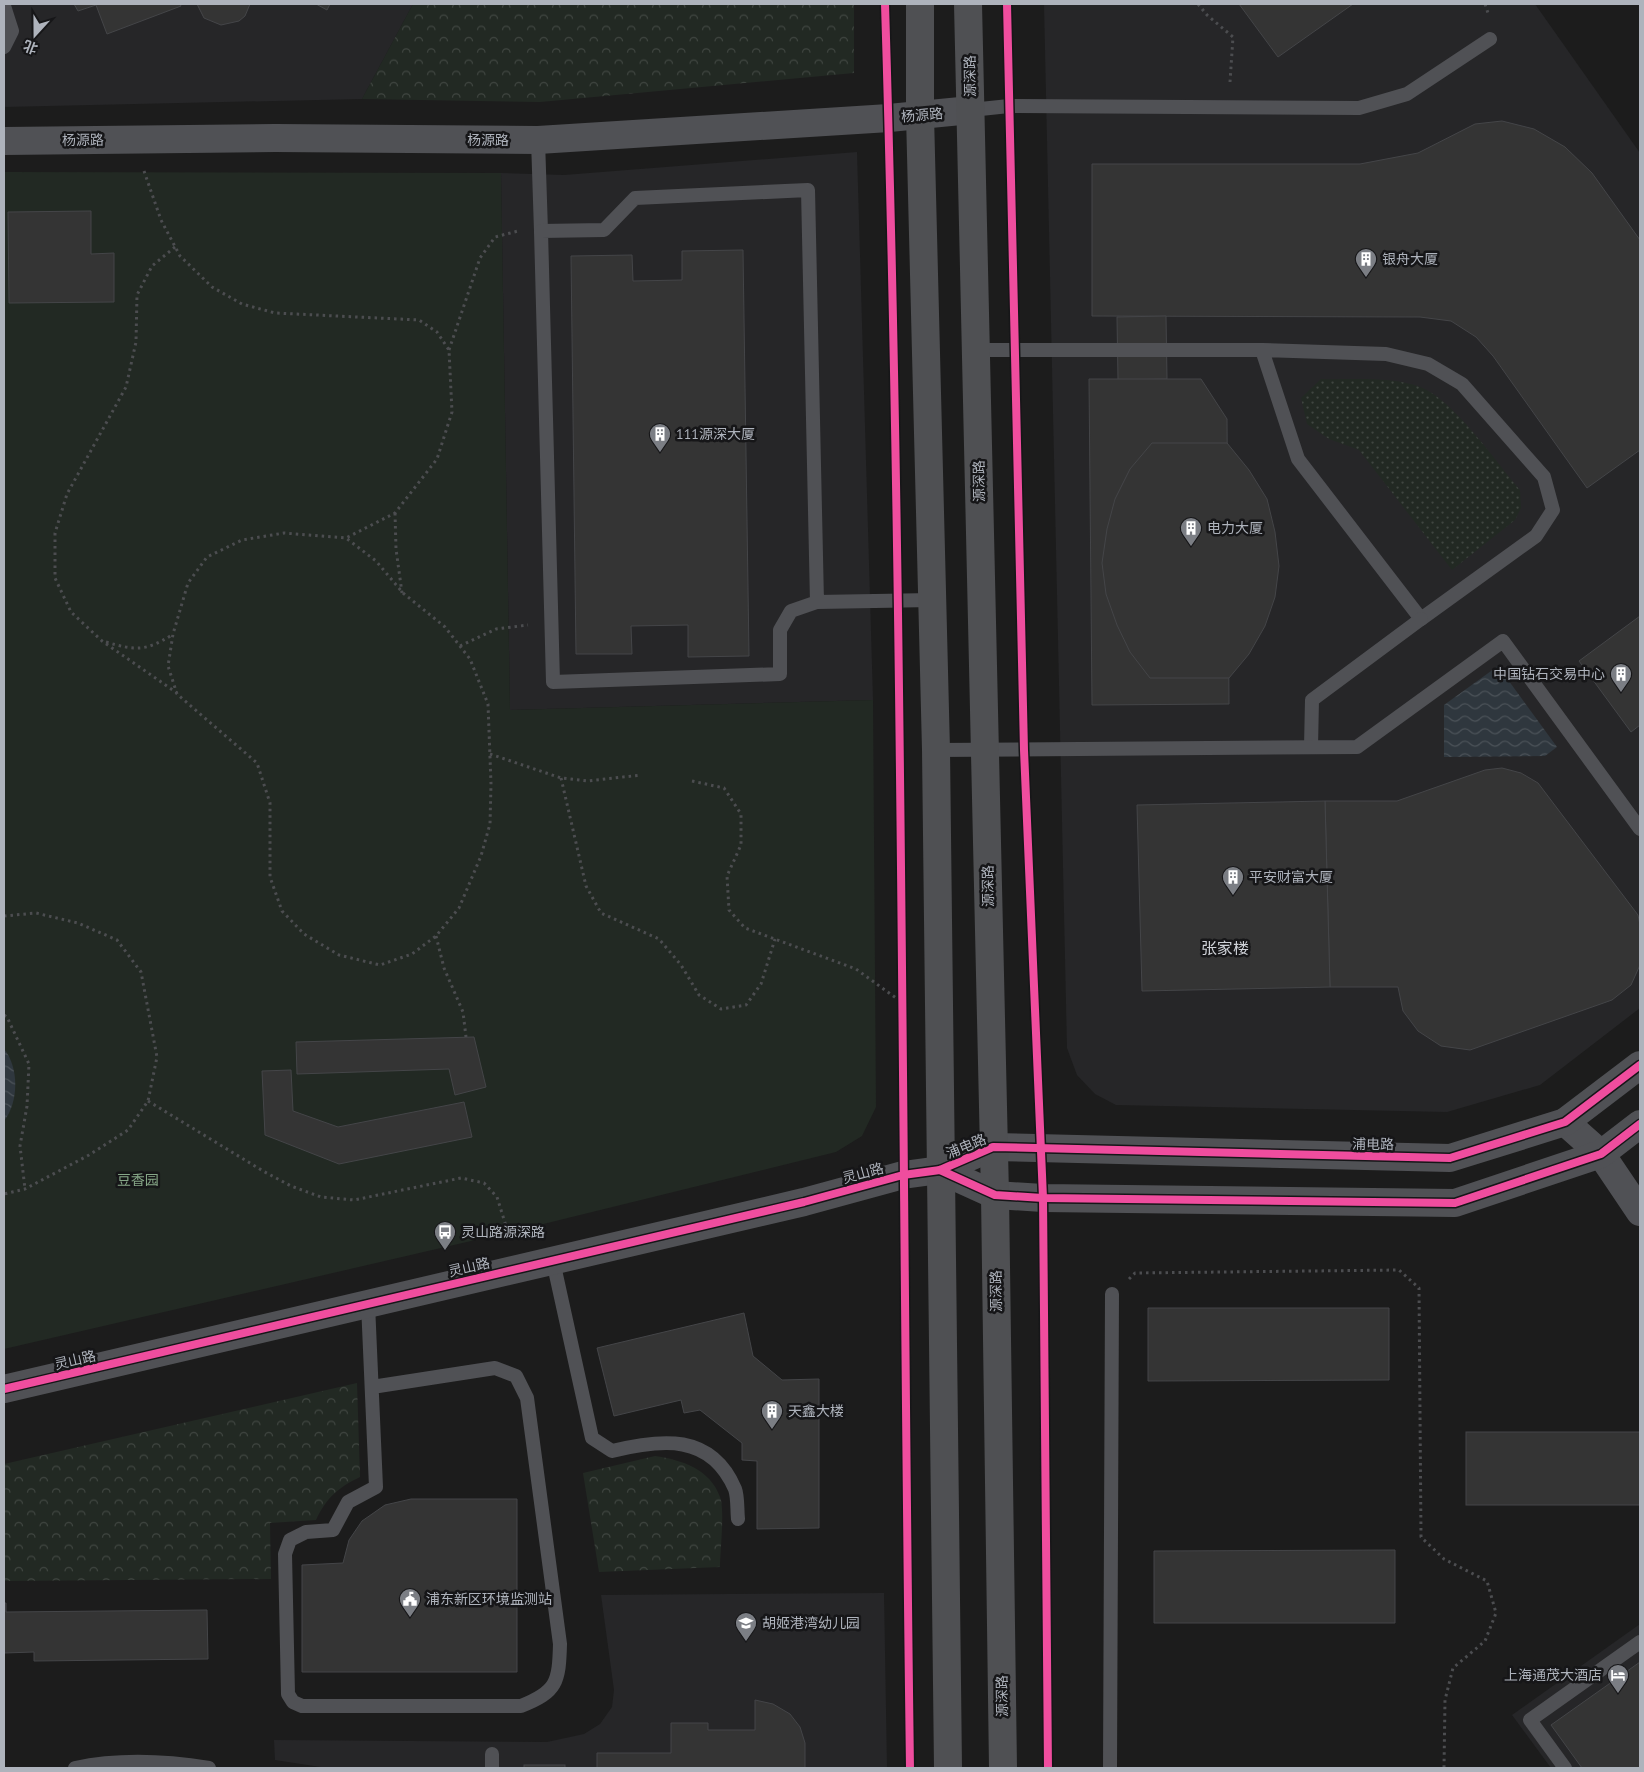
<svg xmlns="http://www.w3.org/2000/svg" width="1644" height="1772" viewBox="0 0 1644 1772" font-family="'PT Sans','Noto Sans SC',sans-serif">
<defs>
<pattern id="grass-dots" width="8" height="8" patternUnits="userSpaceOnUse" patternTransform="scale(1.25)"><rect width="8" height="8" fill="#222923"/><path d="M2 2h.1M6 6h.1" fill="none" stroke="#404641" stroke-width="1.8" stroke-linecap="round"/></pattern>
<pattern id="forest-crowns" width="20" height="18" patternUnits="userSpaceOnUse" patternTransform="scale(1.25)"><rect width="20" height="18" fill="#222923"/><path d="M2 6a3 3 0 1 1 6 0M12 15a3 3 0 1 1 6 0" fill="none" stroke="#404641"/></pattern>
<pattern id="water-waves" width="16" height="10" patternUnits="userSpaceOnUse" patternTransform="scale(1.25)"><rect width="16" height="10" fill="#2f373e"/><path d="M0 5q4-4 8 0t8 0" fill="none" stroke="#4b5258"/></pattern>
</defs>
<rect width="100%" height="100%" fill="#1c1c1c"/>
<!-- built -->
<g fill="#262628">
<polygon points="4,4 413,4 362,99 4,107"/>
<polygon points="1044,4 1535,4 1640,153 1640,1008 1540,1085 1447,1112 1116,1105 1095,1094 1077,1075 1067,1048"/>
<polygon points="857,152 873,700 510,710 501,173 564,175"/>
<polygon points="884,1593 887,1768 327,1768 275,1760 274,1740 547,1742 584,1734 600,1724 612,1707 614,1690 601,1595"/>
<polygon points="1640,1624 1640,1768 1551,1768 1512,1715"/>
</g>
<!-- grass -->
<path fill="url(#grass-dots)" d="M 1321,379 C 1352,380 1390,376 1420,387 C 1453,399 1496,462 1520,490 L 1521,508 L 1515,520 L 1452,570 L 1359,450 L 1329,439 L 1307,424 L 1301,398 Z"/>
<!-- forest -->
<g fill="url(#forest-crowns)">
<polygon points="413,4 854,4 854,73 540,102 362,99"/>
<path d="M 357,1383 L 360,1477 C 339,1487 326,1498 316,1520 L 270,1523 L 271,1579 L 4,1581 L 4,1464 Z"/>
<path d="M 655,1456 C 682,1460 710,1469 720,1497 C 725,1509 720,1552 720,1567 L 599,1572 L 583,1473 Z"/>
</g>
<!-- park -->
<polygon fill="#222923" points="4,172 501,173 510,710 873,700 876,1107 862,1136 836,1152 519,1230 4,1349"/>
<!-- water -->
<g fill="url(#water-waves)">
<polygon points="1498,666 1557,747 1545,756 1444,757 1444,705"/>
<path d="M 4,1049 C 19,1067 19,1102 4,1121 Z"/>
</g>
<!-- building -->
<g fill="#343434" stroke="#444548">
<polygon points="74,4 180,4 181,6 107,34 96,5 78,11"/>
<polygon points="197,4 250,4 245,16 239,21 221,25 204,18"/>
<polygon points="316,4 330,4 327,10"/>
<polygon points="1239,4 1353,4 1278,57"/>
<polygon points="1502,121 1534,129 1565,147 1592,173 1640,240 1640,450 1587,488 1493,356 1476,337 1451,321 1420,317 1092,316 1092,164 1360,164 1418,153 1475,124"/>
<polygon points="91,211 91,254 114,253 114,302 9,303 8,212"/>
<polygon points="743,250 749,656 688,657 688,625 631,626 632,654 576,654 571,256 632,255 633,281 682,280 682,251"/>
<polygon points="1166,316 1167,379 1118,380 1117,317"/>
<polygon points="1089,379 1201,379 1227,419 1229,704 1092,705"/>
<polygon points="1152,443 1227,443 1249,470 1267,499 1275,532 1279,566 1275,597 1265,626 1249,654 1229,678 1150,678 1130,652 1117,625 1106,594 1102,563 1107,529 1115,499 1130,469"/>
<polygon points="1640,616 1640,725 1631,732 1579,661"/>
<polygon points="1502,768 1521,773 1538,783 1638,915 1640,925 1640,965 1631,985 1612,1000 1470,1050 1441,1046 1418,1031 1403,1011 1398,987 1330,987 1325,801 1397,801 1485,770"/>
<polygon points="1325,801 1330,987 1142,991 1137,805"/>
<polygon points="474,1037 486,1087 455,1095 449,1069 297,1074 296,1042"/>
<polygon points="291,1070 293,1111 338,1127 464,1102 472,1137 339,1164 265,1135 262,1071"/>
<polygon points="1148,1308 1389,1308 1389,1380 1148,1381"/>
<polygon points="744,1313 753,1356 782,1380 819,1379 819,1528 757,1529 757,1461 742,1460 742,1443 700,1410 684,1413 681,1400 614,1416 597,1348"/>
<rect x="1466" y="1432" width="174" height="73"/>
<polygon points="411,1499 517,1499 517,1672 302,1672 302,1565 343,1563 349,1540 362,1521 385,1505"/>
<polygon points="1395,1550 1395,1623 1154,1623 1154,1551"/>
<polygon points="4,1603 6,1603 6,1612 207,1610 208,1659 34,1661 34,1652 4,1653"/>
<polygon points="1640,1662 1640,1768 1582,1768 1551,1725"/>
<polygon points="755,1700 773,1704 790,1714 800,1727 805,1743 805,1768 597,1768 597,1753 671,1753 671,1723 708,1723 708,1730 755,1730"/>
<rect x="524" y="1765" width="41" height="3"/>
</g>
<g fill="none" stroke-linecap="round" stroke-linejoin="round">
<!-- path -->
<g stroke="#4c4d50" stroke-width="3" stroke-dasharray="2.5 4" stroke-linecap="butt">
<polyline points="1198,4 1207,15 1233,37 1230,82"/>
<polyline points="1485,4 1489,16"/>
<polyline points="144,171 161,220 180,256 212,287 242,304 275,313 419,320 437,332 449,350 452,412 437,459 395,513 346,538 284,533 242,540 207,557 188,583 173,634 168,666 177,694 257,763 270,803 270,877 282,911 304,934 339,955 380,965 412,954 436,936 459,908 481,856 490,824 491,784 488,704 470,659 445,627 403,593 376,561 346,538"/>
<polyline points="175,247 152,266 137,295 136,342 126,387 67,494 55,533 55,578 71,612 102,641 177,693"/>
<polyline points="449,350 480,258 495,237 518,231"/>
<polyline points="395,513 396,549 402,593"/>
<path d="M 106,642 C 136,651 146,651 172,635"/>
<polyline points="460,646 496,629 528,625"/>
<polyline points="490,754 561,778 588,781 641,775"/>
<polyline points="561,778 586,886 601,913 659,939 681,965 699,995 721,1009 746,1005 761,984 775,939"/>
<polyline points="692,781 724,788 741,814 741,845 727,876 729,910 745,928 856,969 907,1006"/>
<polyline points="4,916 36,913 78,923 117,940 141,972 157,1057 148,1101 128,1130 89,1155 25,1189 4,1194"/>
<polyline points="436,936 444,968 463,1012 466,1037"/>
<polyline points="4,1015 7,1017 29,1064 27,1106 20,1146 25,1189"/>
<polyline points="148,1101 263,1171 291,1186 321,1197 354,1200 461,1178 484,1183 497,1197 510,1239"/>
<polyline points="1129,1279 1135,1273 1399,1270 1419,1288 1421,1537 1444,1559 1487,1581 1496,1613 1485,1641 1453,1668 1445,1700 1444,1768"/>
</g>
<!-- service -->
<g stroke="#505155" stroke-width="14">
<polyline points="4,6 12,31 4,47"/>
<polyline points="971,110 1009,106 1359,108 1407,94 1490,39"/>
<polyline points="538,140 541,231"/>
<polyline points="976,350 1262,350 1298,459 1421,619 1536,536 1553,510 1544,477 1462,384 1428,364 1386,354 1262,350"/>
<polyline points="817,602 808,190 635,198 604,230 541,231 553,682 780,674 780,630 791,611 817,602 932,600"/>
<polyline points="1311,747 1312,700 1421,619"/>
<polyline points="936,750 1357,747 1503,641 1640,829"/>
<path d="M 553,1261 L 592,1438 L 612,1451 C 661,1439 711,1433 735,1489 C 738,1497 737,1510 738,1519"/>
<path d="M 368,1304 L 376,1487 L 348,1502 L 333,1530 L 306,1532 L 290,1540 L 285,1554 L 288,1694 L 293,1702 L 302,1706 L 521,1706 C 557,1692 559,1682 560,1644 L 527,1398 L 516,1376 L 495,1368 L 372,1387"/>
<polyline points="492,1754 492,1768"/>
<path d="M 75,1768 C 118,1759 166,1761 209,1768"/>
<polyline points="1110,1768 1112,1294"/>
<polyline points="1565,1768 1530,1720 1640,1642"/>
</g>
<!-- minor -->
<g stroke="#505155" stroke-width="28">
<polyline points="1565,1122 1601,1154 1640,1212"/>
<polyline points="4,1389 804,1202 903,1175 940,1170"/>
</g>
<!-- tertiary -->
<g stroke="#505155" stroke-width="28">
<polyline points="4,141 275,138 538,140 889,118 971,110"/>
<polyline points="940,1170 993,1147 1450,1158 1565,1122 1640,1065"/>
<polyline points="940,1170 995,1195 1043,1198 1455,1203 1601,1154 1640,1124"/>
</g>
<!-- secondary -->
<g stroke="#4f5053" stroke-width="28">
<polyline points="920,4 920,115 936,750 948,1768"/>
<polyline points="968,4 995,1195 1003,1768"/>
</g>
<!-- cycleway casing -->
<g stroke="#161618" stroke-width="11">
<g id="cycleway">
<path d="M 885,4 C 903,592 902,1180 910,1768"/>
<polyline points="1007,4 1024,750 1043,1198 1048,1768"/>
<polyline points="940,1170 995,1195 1043,1198 1455,1203 1601,1154 1640,1124"/>
<polyline points="4,1389 804,1202 903,1175 940,1170 993,1147 1450,1158 1565,1122 1640,1065"/>
</g>
</g>
<!-- cycleway -->
<use href="#cycleway" stroke="#ef4d9e" stroke-width="8"/>
</g>
<!-- icons -->
<defs>
<g id="building-pin" transform="scale(1.125)"><path d="M0 17L-7.5 6A9.5 9.5 0 1 1 7.5 6Z" fill="#7b7e84" stroke="#161618"/><path d="M-4-6H4V6H1V3H-1V6H-4ZM-2.5-4.3h1.7v1.8h-1.7ZM.8-4.3h1.7v1.8H.8ZM-2.5-1h1.7V.8h-1.7ZM.8-1h1.7V.8H.8Z" fill="#fff"/></g>
<g id="bus-pin" transform="scale(1.125)"><path d="M0 17L-7.5 6A9.5 9.5 0 1 1 7.5 6Z" fill="#7b7e84" stroke="#161618"/><path d="M-5-6H5V4H4V6H2V4H-2V6H-4V4H-5ZM-3.5-4V0h7V-4ZM-3.5 1.2v1.5H-2V1.2ZM2 1.2v1.5H3.5V1.2Z" fill="#fff"/></g>
<g id="civic-pin" transform="scale(1.125)"><path d="M0 17L-7.5 6A9.5 9.5 0 1 1 7.5 6Z" fill="#7b7e84" stroke="#161618"/><path d="M-.6-6.5H3V-4.5H.6V-3L4-1V1h2V6H-6V1h2V-1L-.6-3ZM-1.2 2.5V6h2.4V2.5Z" fill="#fff"/></g>
<g id="school-pin" transform="scale(1.125)"><path d="M0 17L-7.5 6A9.5 9.5 0 1 1 7.5 6Z" fill="#7b7e84" stroke="#161618"/><path d="M0-5L7-2L0 1L-7-2ZM-4 1L0 2.5L4 1V4Q0 6-4 4Z" fill="#fff"/></g>
<g id="hotel-pin" transform="scale(1.125)"><path d="M0 17L-7.5 6A9.5 9.5 0 1 1 7.5 6Z" fill="#7b7e84" stroke="#161618"/><path d="M-6-4.5h1.5V1H6V5H4.5V3h-9V5H-6ZM-4 0a1.8 1.8 0 1 1 3.6 0ZM.5 0V-2.5h3Q6-2.5 6 0Z" fill="#fff"/></g>
</defs>
<g fill-rule="evenodd">
<use href="#building-pin" x="1366" y="259"/>
<use href="#building-pin" x="660" y="434"/>
<use href="#building-pin" x="1191" y="528"/>
<use href="#building-pin" x="1621" y="674"/>
<use href="#building-pin" x="1233" y="877"/>
<use href="#bus-pin" x="445" y="1232"/>
<use href="#building-pin" x="772" y="1411"/>
<use href="#civic-pin" x="410" y="1599"/>
<use href="#school-pin" x="746" y="1623"/>
<use href="#hotel-pin" x="1618" y="1675"/>
</g>
<g text-anchor="middle" stroke-width="5" stroke-linejoin="round" paint-order="stroke">
<!-- street labels -->
<g font-size="14" fill="#aeb3bc" stroke="#161618">
<text transform="translate(970 76) rotate(-91)" y="5">源深路</text>
<text transform="translate(922 115) rotate(-5)" y="5">杨源路</text>
<text transform="translate(83 140) rotate(-1)" y="5">杨源路</text>
<text x="488" y="145">杨源路</text>
<text transform="translate(979 481) rotate(-91)" y="5">源深路</text>
<text transform="translate(988 886) rotate(-91)" y="5">源深路</text>
<text transform="translate(1373 1144) rotate(1)" y="5">浦电路</text>
<text transform="translate(966 1146) rotate(-22)" y="5">浦电路</text>
<text transform="translate(863 1173) rotate(-15)" y="5">灵山路</text>
<text transform="translate(469 1267) rotate(-13)" y="5">灵山路</text>
<text transform="translate(996 1291) rotate(-91)" y="5">源深路</text>
<text transform="translate(75 1360) rotate(-13)" y="5">灵山路</text>
<text transform="translate(1002 1696) rotate(-91)" y="5">源深路</text>
</g>
<!-- poi labels -->
<g font-size="14" fill="#aeb3bc" stroke="#161618" text-anchor="start">
<text x="1382" y="264">银舟大厦</text>
<text x="676" y="439">111源深大厦</text>
<text x="1207" y="533">电力大厦</text>
<text x="1605" y="679" text-anchor="end">中国钻石交易中心</text>
<text x="1249" y="882">平安财富大厦</text>
<text x="461" y="1237">灵山路源深路</text>
<text x="788" y="1416">天鑫大楼</text>
<text x="426" y="1604">浦东新区环境监测站</text>
<text x="762" y="1628">胡姬港湾幼儿园</text>
<text x="1602" y="1680" text-anchor="end">上海通茂大酒店</text>
</g>
<!-- park labels -->
<g font-size="14" fill="#86a687" stroke="#161618">
<text x="138" y="1185">豆香园</text>
</g>
<!-- quarter labels -->
<g font-size="16" fill="#cfd2d8" stroke="#161618">
<text x="1225" y="954">张家楼</text>
</g>
</g>
<!-- border -->
<rect width="1644" height="1772" fill="none" stroke="#aeb3bc" stroke-width="10"/>
<!-- north arrow -->
<g transform="translate(35 35) rotate(201)" stroke="#161618" stroke-width="4" paint-order="stroke">
<path d="M0-4L9 19L0 12L-9 19Z" fill="#aeb3bc"/>
<text y="-8" font-size="14" font-weight="bold" text-anchor="middle" fill="#aeb3bc">北</text>
</g>
</svg>
